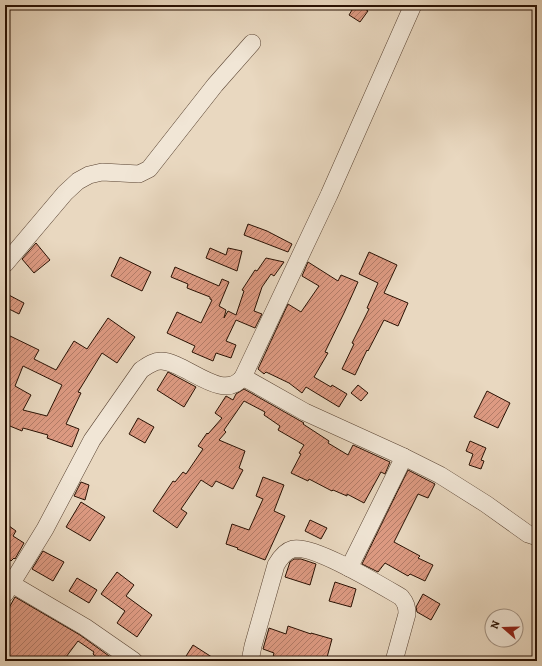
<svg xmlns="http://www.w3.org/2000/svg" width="542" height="666" viewBox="0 0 542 666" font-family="Alegreya,serif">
<defs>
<pattern id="building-hatch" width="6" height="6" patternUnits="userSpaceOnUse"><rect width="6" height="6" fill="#dd9a82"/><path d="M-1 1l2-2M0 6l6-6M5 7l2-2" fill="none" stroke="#b37c68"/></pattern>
</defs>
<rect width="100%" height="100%" fill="#e9d8c0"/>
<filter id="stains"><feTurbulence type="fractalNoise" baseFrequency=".005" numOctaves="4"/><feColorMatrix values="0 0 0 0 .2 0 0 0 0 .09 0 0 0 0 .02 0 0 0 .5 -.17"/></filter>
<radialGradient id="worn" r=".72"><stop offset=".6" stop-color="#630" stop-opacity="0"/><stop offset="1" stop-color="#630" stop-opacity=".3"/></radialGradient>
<!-- building -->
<g fill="url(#building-hatch)" stroke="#291103" fill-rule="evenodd">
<polygon points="355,5 359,5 368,11 360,22 349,15"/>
<polygon points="248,224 267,231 292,244 288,252 244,235"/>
<polygon points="36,243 50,260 34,273 22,259"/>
<polygon points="210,248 226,255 228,248 242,251 237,271 206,258"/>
<polygon points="369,252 397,265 384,293 408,303 398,326 384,320 368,351 367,350 355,375 342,369 354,344 352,343 369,309 367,308 378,283 359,274"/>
<polygon points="120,257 151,272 142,291 111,276"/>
<polygon points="266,258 284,262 274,276 271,274 262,287 254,311 262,314 255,328 236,320 226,341 236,345 231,358 216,353 213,361 192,352 195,346 167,333 177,312 201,323 212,300 210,299 210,297 187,288 188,284 171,277 175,267 219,286 222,279 229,282 219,306 226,310 224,318 228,311 236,315 244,291 242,290 255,270 257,271"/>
<polygon points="308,262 338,281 341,275 358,282 344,313 325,352 328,353 314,377 331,387 332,385 347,394 339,407 306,387 302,393 289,383 266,372 264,374 258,369 288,304 301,312 319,286 302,276"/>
<polygon points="5,293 24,303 19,314 5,307"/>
<path d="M 108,318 L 135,337 L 117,363 L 102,353 L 78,392 L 81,393 L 66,424 L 79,429 L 72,447 L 47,438 L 48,435 L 23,428 L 22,431 L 5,424 L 5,363 L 8,355 L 5,353 L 5,340 L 8,335 L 39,350 L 34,359 L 56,370 L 74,341 L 87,349 ZM 23,366 L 62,385 L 47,416 L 23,410 L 31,395 L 15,386 Z"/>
<polygon points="168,372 196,387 184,407 157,390"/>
<polygon points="358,385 368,393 361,401 351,393"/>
<polygon points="244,389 304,423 303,424 329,441 328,443 348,455 353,445 390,462 385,474 381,472 364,503 347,494 347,496 333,490 332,491 309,479 308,481 291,473 301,454 299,453 304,445 278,430 280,426 264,415 265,412 244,401 224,430 226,432 219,440 245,451 239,468 243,470 233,489 216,481 212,487 201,480 181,509 187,513 177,528 153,511 173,481 175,482 183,472 186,474 203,449 198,446 207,433 208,434 222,418 215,413 226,396 233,400 236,394"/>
<polygon points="487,391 510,403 498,428 474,417"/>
<polygon points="138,418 154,427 145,443 129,434"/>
<polygon points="470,441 486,448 481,460 484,461 481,469 469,465 473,454 466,451"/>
<polygon points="408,470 435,484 428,498 418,494 394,542 420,556 418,558 433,565 425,581 410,574 408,576 385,563 378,572 362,564"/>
<polygon points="263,477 284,485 274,511 285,516 265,560 237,549 238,548 226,544 232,524 249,530 263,499 256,496"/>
<polygon points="81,482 89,485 85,500 74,496"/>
<polygon points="81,502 105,517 90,541 66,527"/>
<polygon points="310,520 327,528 321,539 305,531"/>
<polygon points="5,523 16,531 13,536 24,543 15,559 14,558 11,561 5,557"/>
<polygon points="43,551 64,562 53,581 32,569"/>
<polygon points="294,559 301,559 316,564 310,585 285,577 290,562"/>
<polygon points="117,572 134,585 126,596 152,615 137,637 117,623 125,611 101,594"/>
<polygon points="77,578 97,590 89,603 69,591"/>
<polygon points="335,582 356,589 351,607 329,601"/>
<polygon points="423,594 440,604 431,620 417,612 416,607"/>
<polygon points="15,597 80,635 116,661 101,661 93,654 94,652 78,641 63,661 5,661 5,615"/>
<polygon points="288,626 311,634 311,633 332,639 326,661 272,661 274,653 263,649 269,628 286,634"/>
<polygon points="193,645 218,661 183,661"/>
</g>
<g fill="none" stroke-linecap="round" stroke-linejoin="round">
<!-- minor casing -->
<g stroke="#594332" stroke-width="18">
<g id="minor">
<polyline points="5,264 65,193 78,181 89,175 102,172 139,174 149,169 215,85 252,43"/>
<polyline points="243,377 305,412 404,457 440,475 486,504 528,534 537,537"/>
<polyline points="349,568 404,457"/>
<polyline points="5,580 85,627 134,661"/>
<path d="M 5,594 L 45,529 L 92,440 L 141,370 C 147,366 153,361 161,361 C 185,361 223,404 243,377 L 329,195 L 413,5"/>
<path d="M 250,661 L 253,646 L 276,565 C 280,558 285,551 293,549 C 313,544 382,586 401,597 C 406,603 407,607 407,614 L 394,661"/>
</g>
</g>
<!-- minor -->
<use href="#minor" stroke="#f1e6d6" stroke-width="17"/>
</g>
<!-- margin -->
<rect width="542" height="666" fill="none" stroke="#e9d8c0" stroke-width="20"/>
<rect x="6" y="6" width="530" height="654" fill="none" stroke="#291103" stroke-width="2"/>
<rect x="10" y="10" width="522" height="646" fill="none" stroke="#291103"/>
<!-- north arrow -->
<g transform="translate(504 628) rotate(290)"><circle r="19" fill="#f1e6d6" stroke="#a19182"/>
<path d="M0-3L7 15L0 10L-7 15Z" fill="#8f2418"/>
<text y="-6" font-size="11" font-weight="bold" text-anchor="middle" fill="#291103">N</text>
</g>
<rect width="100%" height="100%" filter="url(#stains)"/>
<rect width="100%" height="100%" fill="url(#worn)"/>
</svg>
